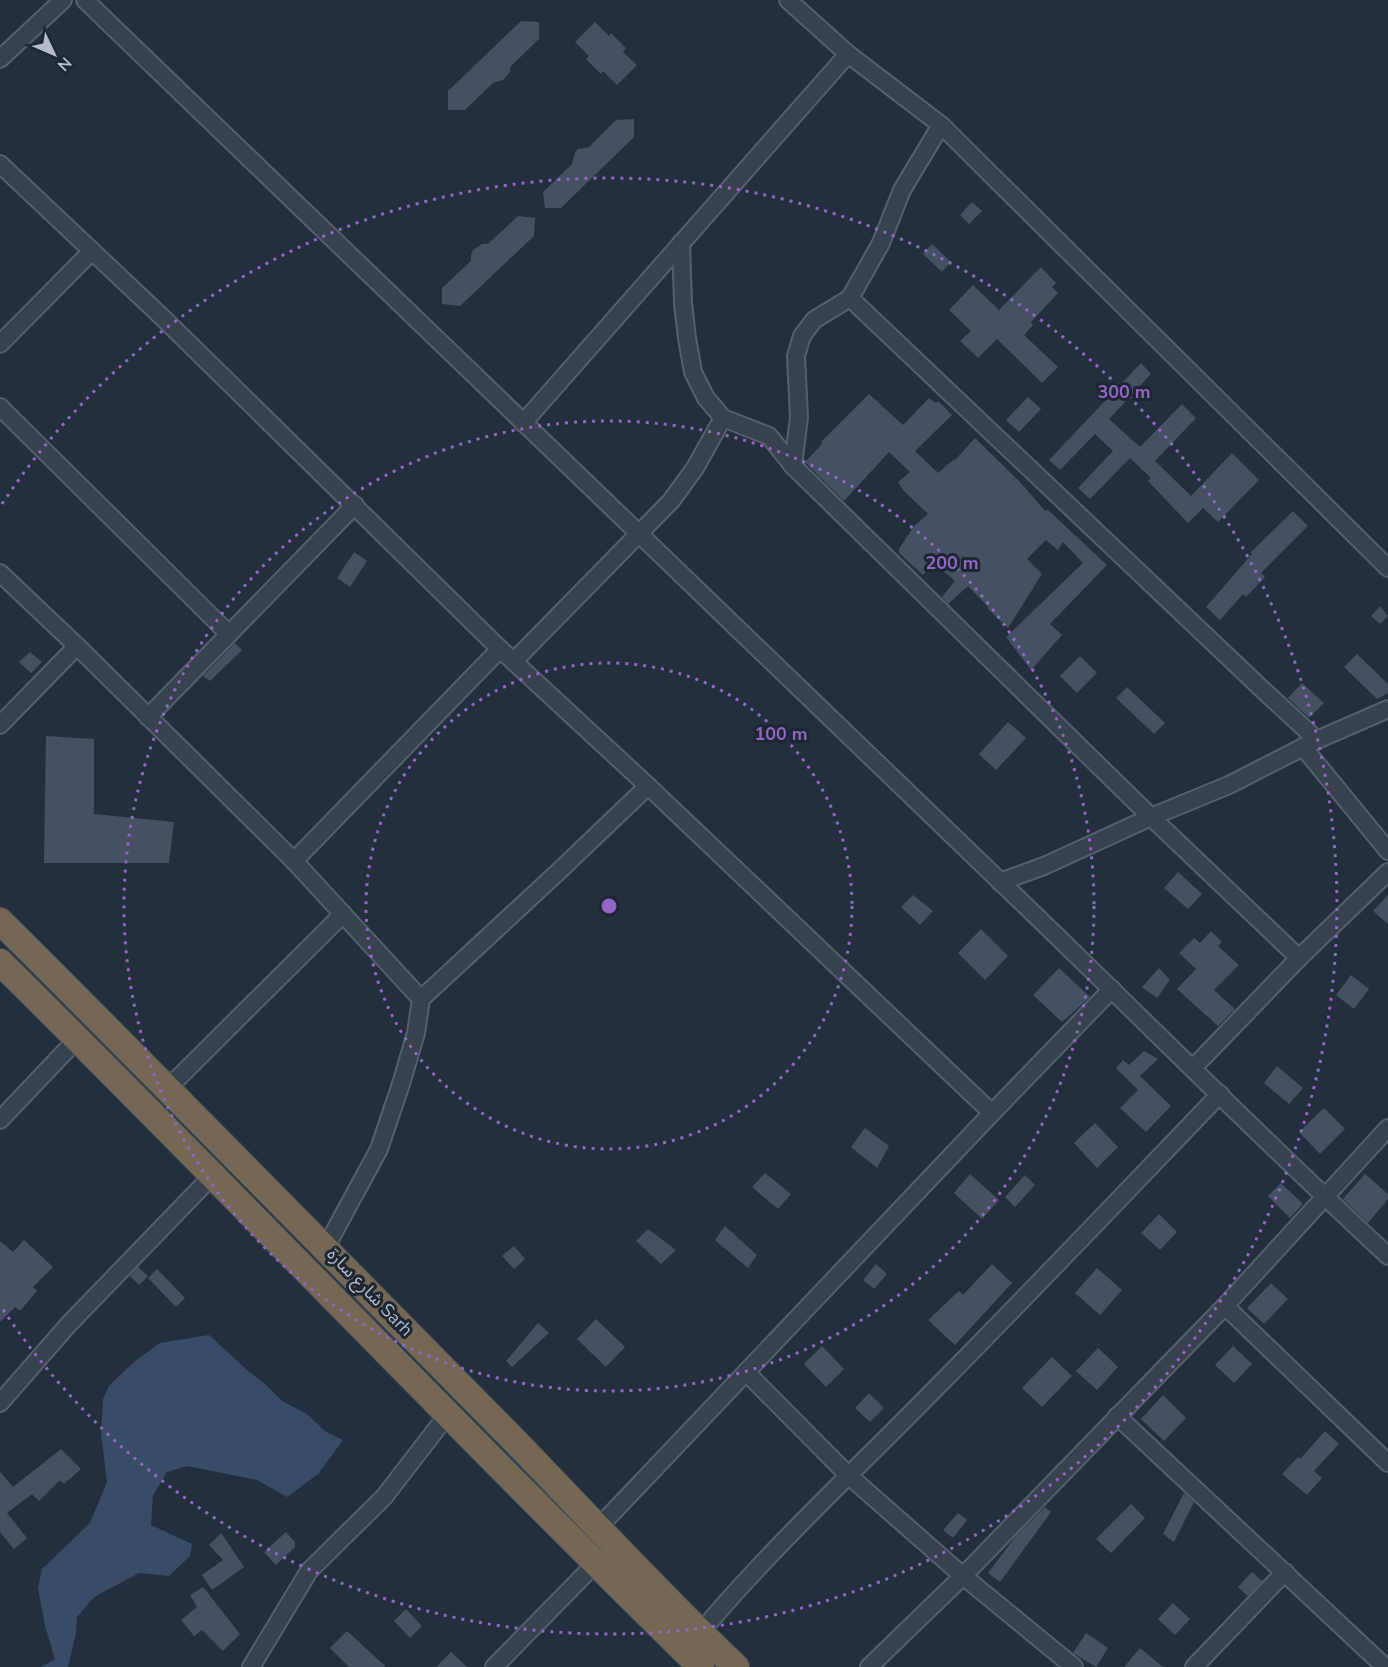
<svg xmlns="http://www.w3.org/2000/svg" width="1388" height="1667" viewBox="0 0 1388 1667" font-family="'Nunito Sans','Noto Sans Arabic',sans-serif">
<rect width="100%" height="100%" fill="#242f3e"/>
<!-- water -->
<polygon fill="#394c67" points="209,1335 247,1370 266,1385 282,1401 307,1414 326,1432 343,1440 318,1474 287,1497 257,1480 187,1466 167,1472 153,1495 151,1525 192,1544 190,1556 169,1576 139,1573 94,1597 77,1617 76,1633 68,1667 41,1667 55,1659 45,1626 38,1588 42,1569 90,1523 107,1482 101,1434 103,1399 109,1386 122,1373 139,1358 160,1343"/>
<!-- building -->
<g fill="#455162">
<polygon points="521,21 539,22 539,39 510,67 510,72 503,80 493,83 465,110 448,110 448,91"/>
<polygon points="595,22 609,36 611,33 626,48 623,52 637,65 617,85 603,71 601,74 586,59 589,56 575,42"/>
<polygon points="634,119 634,137 561,208 545,208 543,192 572,164 575,153 578,149 589,147 616,120"/>
<polygon points="972,202 982,211 969,224 960,215"/>
<polygon points="518,216 535,218 534,236 460,306 442,304 442,288 471,261 471,255 473,250 482,244 488,244"/>
<polygon points="932,244 951,262 942,272 923,254"/>
<polygon points="1041,267 1056,283 1052,287 1058,293 1031,322 1033,325 1024,335 1058,367 1042,383 997,339 978,358 960,341 971,331 949,310 973,285 999,310"/>
<polygon points="1141,363 1151,374 1109,419 1140,447 1182,404 1196,418 1155,461 1191,496 1232,453 1259,480 1218,522 1203,508 1188,523 1148,481 1151,478 1130,458 1090,499 1078,488 1113,451 1095,434 1060,470 1049,460"/>
<polygon points="869,394 903,425 929,398 936,403 938,401 952,415 915,451 938,473 953,460 954,461 975,438 1021,483 1045,511 1048,510 1107,565 1050,624 1062,635 1031,670 1006,637 1083,563 1063,542 1058,550 1046,540 1027,559 1042,574 1008,628 988,609 989,608 968,586 948,604 942,597 955,581 934,563 923,575 899,553 899,549 914,526 928,514 903,490 898,482 910,472 889,452 844,501 805,462 823,443 821,442"/>
<polygon points="1028,397 1041,409 1019,432 1006,420"/>
<polygon points="1293,511 1308,526 1261,573 1265,577 1246,597 1243,594 1220,620 1206,607 1252,554 1251,552"/>
<polygon points="354,552 367,561 350,587 337,578"/>
<polygon points="1380,606 1388,616 1380,624 1371,616"/>
<polygon points="235,643 242,650 210,681 203,676"/>
<polygon points="30,652 42,662 31,673 19,662"/>
<polygon points="1357,654 1388,684 1388,693 1377,699 1344,667"/>
<polygon points="1080,656 1097,673 1077,693 1060,676"/>
<polygon points="1302,683 1324,703 1309,718 1288,698"/>
<polygon points="1127,687 1165,723 1154,734 1116,698"/>
<polygon points="1008,722 1026,738 996,770 979,754"/>
<polygon points="46,736 94,739 94,814 174,822 169,863 44,863"/>
<polygon points="1178,872 1202,894 1188,909 1164,888"/>
<polygon points="913,895 933,911 920,925 901,907"/>
<polygon points="1388,895 1388,924 1373,911"/>
<polygon points="981,929 1008,956 985,980 958,953"/>
<polygon points="1211,931 1222,942 1218,946 1239,965 1214,990 1235,1009 1218,1026 1177,989 1196,969 1179,953 1194,938 1200,943"/>
<polygon points="1059,968 1090,997 1062,1022 1033,995"/>
<polygon points="1159,968 1170,980 1157,998 1142,987"/>
<polygon points="1351,975 1369,989 1354,1009 1336,995"/>
<polygon points="1144,1051 1158,1059 1140,1076 1171,1106 1146,1132 1120,1108 1138,1090 1116,1068 1123,1060 1129,1065"/>
<polygon points="1277,1066 1303,1088 1289,1104 1264,1083"/>
<polygon points="1324,1108 1345,1129 1320,1154 1299,1132"/>
<polygon points="1095,1123 1118,1147 1097,1168 1074,1143"/>
<polygon points="865,1128 889,1146 877,1168 851,1147"/>
<polygon points="765,1173 791,1194 778,1209 752,1187"/>
<polygon points="970,1174 999,1200 982,1219 954,1193"/>
<polygon points="1365,1174 1388,1194 1388,1199 1368,1223 1343,1199"/>
<polygon points="1025,1175 1035,1185 1015,1207 1005,1197"/>
<polygon points="1281,1183 1303,1204 1290,1218 1268,1196"/>
<polygon points="1159,1214 1177,1232 1160,1250 1141,1233"/>
<polygon points="725,1226 757,1255 748,1268 715,1240"/>
<polygon points="648,1229 676,1250 661,1264 636,1241"/>
<polygon points="24,1240 53,1267 33,1287 37,1291 20,1311 15,1307 0,1322 0,1241 13,1252"/>
<polygon points="514,1246 525,1259 514,1269 502,1256"/>
<polygon points="876,1264 887,1274 874,1289 863,1280"/>
<polygon points="992,1264 1012,1283 955,1345 928,1320 959,1291 963,1295"/>
<polygon points="138,1267 148,1276 139,1285 130,1276"/>
<polygon points="1097,1268 1122,1290 1100,1315 1075,1293"/>
<polygon points="157,1269 185,1298 176,1307 148,1278"/>
<polygon points="1271,1283 1288,1299 1264,1324 1247,1308"/>
<polygon points="596,1319 625,1347 606,1367 577,1339"/>
<polygon points="538,1323 549,1333 512,1367 506,1361"/>
<polygon points="822,1346 844,1369 826,1387 804,1364"/>
<polygon points="1233,1346 1252,1364 1234,1383 1215,1365"/>
<polygon points="1098,1348 1118,1367 1097,1390 1076,1371"/>
<polygon points="1052,1357 1072,1376 1042,1407 1022,1388"/>
<polygon points="869,1393 884,1408 870,1422 855,1408"/>
<polygon points="1163,1395 1186,1418 1164,1441 1141,1419"/>
<polygon points="1325,1431 1339,1444 1314,1471 1322,1478 1307,1495 1282,1474 1298,1457 1300,1459"/>
<polygon points="61,1449 81,1469 64,1484 60,1480 39,1501 32,1494 7,1513 27,1538 14,1549 0,1532 0,1472 13,1487"/>
<polygon points="1184,1493 1194,1502 1174,1542 1163,1534"/>
<polygon points="1131,1504 1145,1518 1111,1553 1096,1539"/>
<polygon points="1045,1507 1051,1512 1000,1582 988,1573 1016,1536"/>
<polygon points="958,1513 967,1520 953,1538 943,1530"/>
<polygon points="286,1532 295,1542 295,1547 276,1565 264,1552"/>
<polygon points="221,1533 244,1567 212,1590 202,1575 223,1560 209,1545"/>
<polygon points="1252,1572 1262,1581 1248,1596 1238,1587"/>
<polygon points="203,1587 240,1634 223,1651 202,1630 194,1636 181,1620 197,1607 190,1595"/>
<polygon points="1173,1603 1190,1619 1175,1635 1158,1619"/>
<polygon points="406,1609 422,1626 410,1638 394,1621"/>
<polygon points="347,1631 386,1667 349,1667 330,1648"/>
<polygon points="1086,1633 1108,1648 1096,1667 1073,1653"/>
<polygon points="1140,1648 1163,1667 1124,1667"/>
<polygon points="451,1652 467,1667 436,1667"/>
</g>
<g fill="none" stroke-linecap="round" stroke-linejoin="round">
<!-- minor casing -->
<g stroke="#565f6c" stroke-width="20">
<g id="minor">
<path d="M 85,0 C 401,306 718,611 1035,915 C 1153,1029 1268,1145 1388,1256"/>
<polyline points="788,0 848,54 941,125 1388,568"/>
<polyline points="0,59 63,0"/>
<polyline points="0,164 162,317 500,649 648,786 992,1113"/>
<polyline points="681,243 683,303 687,338 693,372 706,398 723,418 769,436 793,466 1151,817 1299,958"/>
<polyline points="850,298 1263,690 1317,740"/>
<polyline points="0,344 92,251"/>
<polyline points="0,407 229,634"/>
<polyline points="523,423 848,54"/>
<polyline points="793,466 799,417 796,356 802,336 814,320 850,298 881,243 902,190 941,125"/>
<polyline points="0,573 77,646 294,861 421,999"/>
<polyline points="514,661 671,501 695,468 723,418"/>
<polyline points="148,717 355,505"/>
<polyline points="0,725 77,646"/>
<polyline points="1303,747 1388,851"/>
<polyline points="294,861 500,649"/>
<polyline points="1000,882 1044,866 1151,817 1229,785 1317,740 1388,709"/>
<polyline points="1193,1068 1299,958 1388,872"/>
<polyline points="168,1088 343,914"/>
<polyline points="0,1120 78,1038"/>
<polyline points="326,1247 379,1149 401,1084 416,1033 421,999 558,872 648,786"/>
<polyline points="1225,1306 1388,1463"/>
<polyline points="746,1372 848,1475 963,1576 1074,1667"/>
<polyline points="0,1403 68,1325 213,1175"/>
<polyline points="1117,1416 1385,1667"/>
<polyline points="598,1528 992,1113 1112,989"/>
<path d="M 700,1633 C 773,1546 857,1469 936,1388 C 1032,1291 1126,1192 1220,1094"/>
<polyline points="251,1667 309,1571 384,1497 448,1414"/>
<polyline points="494,1667 595,1564"/>
<polyline points="869,1667 963,1576 1225,1306 1388,1128"/>
<polyline points="1194,1667 1285,1572"/>
</g>
</g>
<!-- highway casing -->
<g stroke="#434c59" stroke-width="28">
<g id="highway">
<path d="M 0,921 C 172,1092 341,1265 511,1437 C 586,1514 658,1593 736,1667"/>
<path d="M 0,962 C 236,1195 464,1436 701,1667"/>
</g>
</g>
<!-- minor -->
<use href="#minor" stroke="#38414e" stroke-width="16"/>
<!-- highway -->
<use href="#highway" stroke="#746855" stroke-width="26"/>
</g>
<!-- distance rings -->
<g fill="none" stroke="#9266c3" stroke-width="3" stroke-dasharray="3 6">
<circle cx="609" cy="906" r="243"/>
<circle cx="609" cy="906" r="485"/>
<path d="M2 504A728 728 0 1 1 2 1308"/>
</g>
<g text-anchor="middle" stroke-width="6" stroke-linejoin="round" paint-order="stroke">
<!-- street labels -->
<g font-size="18" fill="#b4bcc9" stroke="#1d2633">
<text transform="translate(370 1292) rotate(46)" y="6">شارع سارة Sarh</text>
</g>
</g>
<circle cx="609" cy="906" r="9" fill="#9266c3" stroke="#1d2633" stroke-width="3"/>
<g font-size="18" text-anchor="middle" font-weight="bold" fill="#9266c3" stroke="#1d2633" stroke-width="6" stroke-linejoin="round" paint-order="stroke">
<text x="1124" y="398">300 m</text>
<text x="952" y="569">200 m</text>
<text x="781" y="740">100 m</text>
</g>
<!-- north arrow -->
<g transform="translate(54 54) rotate(134)" stroke="#1d2633" stroke-width="4.5" paint-order="stroke">
<path d="M0-4.5L10 22L0 15L-10 22Z" fill="#b4bcc9"/>
<text y="-9" font-size="16" font-weight="bold" text-anchor="middle" fill="#b4bcc9">N</text>
</g>
</svg>
